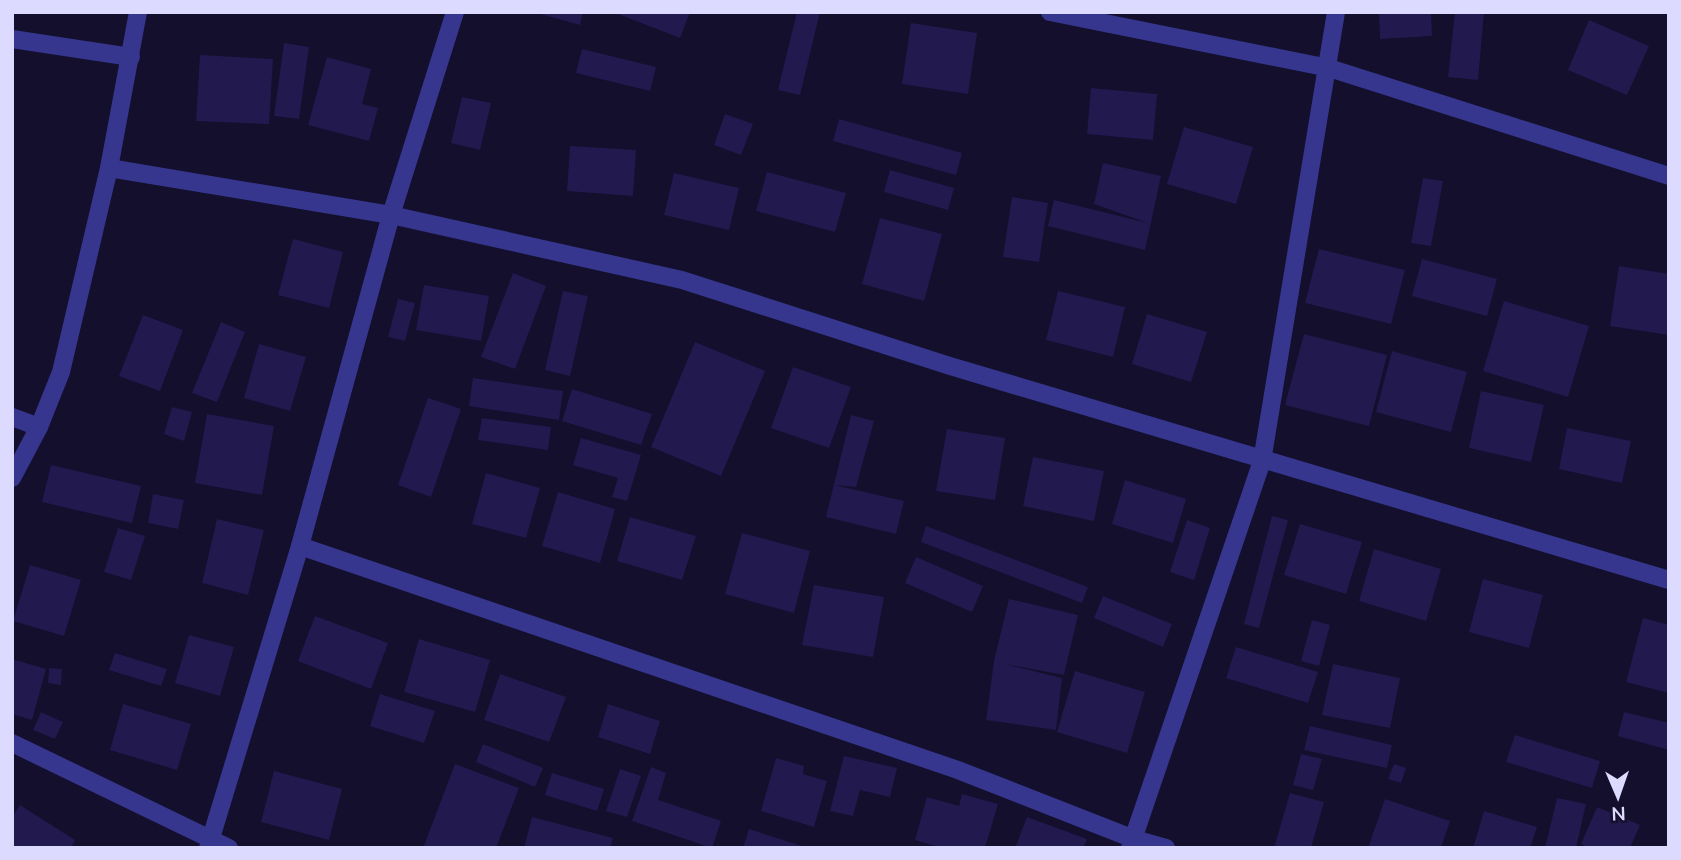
<svg xmlns="http://www.w3.org/2000/svg" width="1681" height="860" viewBox="0 0 1681 860" font-family="Mulish,sans-serif">
<rect width="100%" height="100%" fill="#130f2c"/>
<!-- building -->
<g fill="#22194f">
<polygon points="533,12 583,12 580,25"/>
<polygon points="613,12 690,12 680,38"/>
<polygon points="797,12 820,12 800,95 778,90"/>
<polygon points="1379,12 1431,12 1432,36 1380,39"/>
<polygon points="1455,12 1484,12 1478,80 1448,77"/>
<polygon points="1589,20 1649,46 1627,95 1568,70"/>
<polygon points="911,23 977,33 968,94 902,84"/>
<polygon points="284,43 309,47 299,119 274,116"/>
<polygon points="582,49 656,67 650,91 576,73"/>
<polygon points="200,55 273,59 269,124 196,121"/>
<polygon points="327,57 371,69 362,104 378,108 369,141 308,125"/>
<polygon points="1091,88 1157,94 1153,140 1087,134"/>
<polygon points="462,97 491,103 480,150 451,143"/>
<polygon points="725,114 753,124 741,155 714,145"/>
<polygon points="839,119 962,153 956,175 833,141"/>
<polygon points="1184,127 1253,147 1236,204 1167,184"/>
<polygon points="570,146 636,150 633,196 567,191"/>
<polygon points="1103,163 1161,176 1145,250 1048,226 1054,200 1148,223 1094,204"/>
<polygon points="890,170 954,188 948,210 884,192"/>
<polygon points="767,172 846,193 835,232 756,211"/>
<polygon points="674,173 739,188 729,230 664,215"/>
<polygon points="1423,178 1443,181 1431,246 1411,243"/>
<polygon points="1012,197 1048,203 1039,262 1003,257"/>
<polygon points="880,218 942,234 924,301 862,284"/>
<polygon points="293,239 343,252 329,308 278,295"/>
<polygon points="1319,249 1405,270 1391,324 1305,303"/>
<polygon points="1422,259 1497,279 1487,316 1412,296"/>
<polygon points="1619,266 1669,274 1669,335 1610,326"/>
<polygon points="513,273 546,286 515,369 481,357"/>
<polygon points="424,285 489,296 481,341 416,330"/>
<polygon points="563,291 588,296 570,376 545,370"/>
<polygon points="1058,291 1125,307 1113,357 1046,340"/>
<polygon points="398,299 415,303 405,341 388,337"/>
<polygon points="1504,301 1589,326 1568,397 1483,371"/>
<polygon points="1147,314 1207,332 1191,382 1132,364"/>
<polygon points="143,315 183,330 160,391 119,376"/>
<polygon points="221,322 245,332 217,402 192,393"/>
<polygon points="1304,334 1387,355 1369,426 1285,405"/>
<polygon points="695,342 765,371 721,476 651,447"/>
<polygon points="259,344 306,357 290,411 244,398"/>
<polygon points="1392,351 1467,372 1451,432 1376,412"/>
<polygon points="793,367 851,387 829,448 771,428"/>
<polygon points="473,378 563,391 559,420 469,406"/>
<polygon points="572,389 652,414 641,445 562,421"/>
<polygon points="1481,391 1544,405 1531,462 1469,448"/>
<polygon points="428,398 461,409 431,497 398,485"/>
<polygon points="172,407 192,412 184,441 164,434"/>
<polygon points="207,414 274,426 262,495 195,483"/>
<polygon points="851,415 874,421 856,487 834,485 904,501 896,534 826,517"/>
<polygon points="482,418 551,427 548,450 478,440"/>
<polygon points="1567,428 1631,441 1622,483 1559,469"/>
<polygon points="947,429 1005,438 995,500 936,491"/>
<polygon points="581,438 641,455 627,501 612,497 618,478 573,465"/>
<polygon points="1033,457 1104,471 1094,521 1023,506"/>
<polygon points="51,465 141,486 132,523 42,502"/>
<polygon points="486,473 540,488 526,538 472,524"/>
<polygon points="1125,480 1186,499 1173,543 1112,524"/>
<polygon points="558,492 615,509 600,563 542,546"/>
<polygon points="153,494 184,500 178,529 148,523"/>
<polygon points="1272,516 1288,520 1259,628 1244,624"/>
<polygon points="630,517 696,536 682,580 617,561"/>
<polygon points="217,519 264,530 248,595 202,583"/>
<polygon points="1187,520 1210,528 1194,580 1170,572"/>
<polygon points="1300,524 1362,542 1346,594 1284,575"/>
<polygon points="926,526 1088,587 1082,603 921,542"/>
<polygon points="118,528 145,536 131,580 104,572"/>
<polygon points="742,533 810,551 794,613 725,594"/>
<polygon points="1374,549 1441,569 1426,621 1359,601"/>
<polygon points="916,557 983,586 972,612 905,583"/>
<polygon points="30,565 81,580 64,636 13,621"/>
<polygon points="1483,579 1543,595 1529,648 1469,632"/>
<polygon points="814,585 884,597 873,657 802,645"/>
<polygon points="1103,596 1172,624 1163,647 1094,618"/>
<polygon points="1009,599 1078,615 1064,675 1005,664 1062,678 1056,730 986,720 994,661"/>
<polygon points="315,616 388,643 371,689 298,661"/>
<polygon points="1643,618 1669,625 1669,693 1626,682"/>
<polygon points="1312,620 1330,625 1319,666 1301,661"/>
<polygon points="189,635 234,647 220,696 175,683"/>
<polygon points="419,639 490,660 475,712 404,692"/>
<polygon points="1236,647 1318,672 1308,703 1226,678"/>
<polygon points="115,653 167,669 161,686 109,670"/>
<polygon points="12,659 46,669 32,720 12,714"/>
<polygon points="1333,664 1400,678 1390,728 1322,715"/>
<polygon points="49,668 62,669 61,685 48,683"/>
<polygon points="1075,671 1145,692 1127,753 1057,732"/>
<polygon points="500,674 566,697 549,742 484,720"/>
<polygon points="380,694 435,711 424,743 370,726"/>
<polygon points="123,704 191,724 177,770 110,750"/>
<polygon points="608,704 660,721 650,754 598,737"/>
<polygon points="41,712 63,722 55,739 33,730"/>
<polygon points="1624,712 1669,723 1669,750 1618,736"/>
<polygon points="1310,726 1392,745 1387,768 1304,750"/>
<polygon points="1515,735 1600,761 1592,788 1506,762"/>
<polygon points="483,744 543,768 535,787 476,762"/>
<polygon points="1301,754 1322,759 1313,790 1293,785"/>
<polygon points="844,756 897,768 890,797 860,790 853,816 830,811"/>
<polygon points="776,758 804,766 803,774 827,781 814,827 761,811"/>
<polygon points="455,764 519,788 496,848 423,848"/>
<polygon points="1394,764 1406,768 1401,783 1388,779"/>
<polygon points="651,767 666,773 658,800 721,821 712,848 632,821"/>
<polygon points="620,769 641,776 627,817 606,811"/>
<polygon points="274,771 342,789 329,840 261,822"/>
<polygon points="552,773 604,789 597,811 545,795"/>
<polygon points="1290,793 1324,802 1311,848 1274,848"/>
<polygon points="962,794 998,804 985,848 942,848 915,840 927,797 959,806"/>
<polygon points="1557,798 1586,804 1576,848 1545,848"/>
<polygon points="1385,799 1450,821 1441,848 1368,848"/>
<polygon points="20,805 75,840 71,848 12,848 12,817"/>
<polygon points="1597,807 1640,825 1630,848 1589,848 1581,844"/>
<polygon points="1484,811 1537,827 1530,848 1473,848"/>
<polygon points="532,817 613,838 610,848 524,848"/>
<polygon points="1027,817 1087,839 1083,848 1015,848"/>
<polygon points="749,829 805,847 804,848 743,848"/>
</g>
<g fill="none" stroke-linecap="round" stroke-linejoin="round">
<!-- minor -->
<g stroke="#36368f" stroke-width="18">
<polyline points="1050,12 1329,68 1669,176"/>
<polyline points="12,39 131,57"/>
<polyline points="12,417 39,427"/>
<polyline points="300,546 958,770 1134,839 1166,848"/>
<polyline points="12,743 229,848"/>
<polyline points="208,848 300,546 391,215 455,12"/>
<polyline points="1130,848 1262,461 1336,12"/>
</g>
<!-- tertiary -->
<g stroke="#36368f" stroke-width="18">
<polyline points="109,168 391,215 682,280 950,366 1669,580"/>
<polyline points="12,478 39,427 61,372 109,168 138,12"/>
</g>
</g>
<!-- border -->
<rect width="1681" height="860" fill="none" stroke="#dddaff" stroke-width="28"/>
<!-- north arrow -->
<g transform="translate(1618 797) rotate(178)" stroke="#130f2c" stroke-width="5" paint-order="stroke">
<path d="M0-5L12 26L0 18L-12 26Z" fill="#dddaff"/>
<text y="-10" font-size="19" font-weight="bold" text-anchor="middle" fill="#dddaff">N</text>
</g>
</svg>
